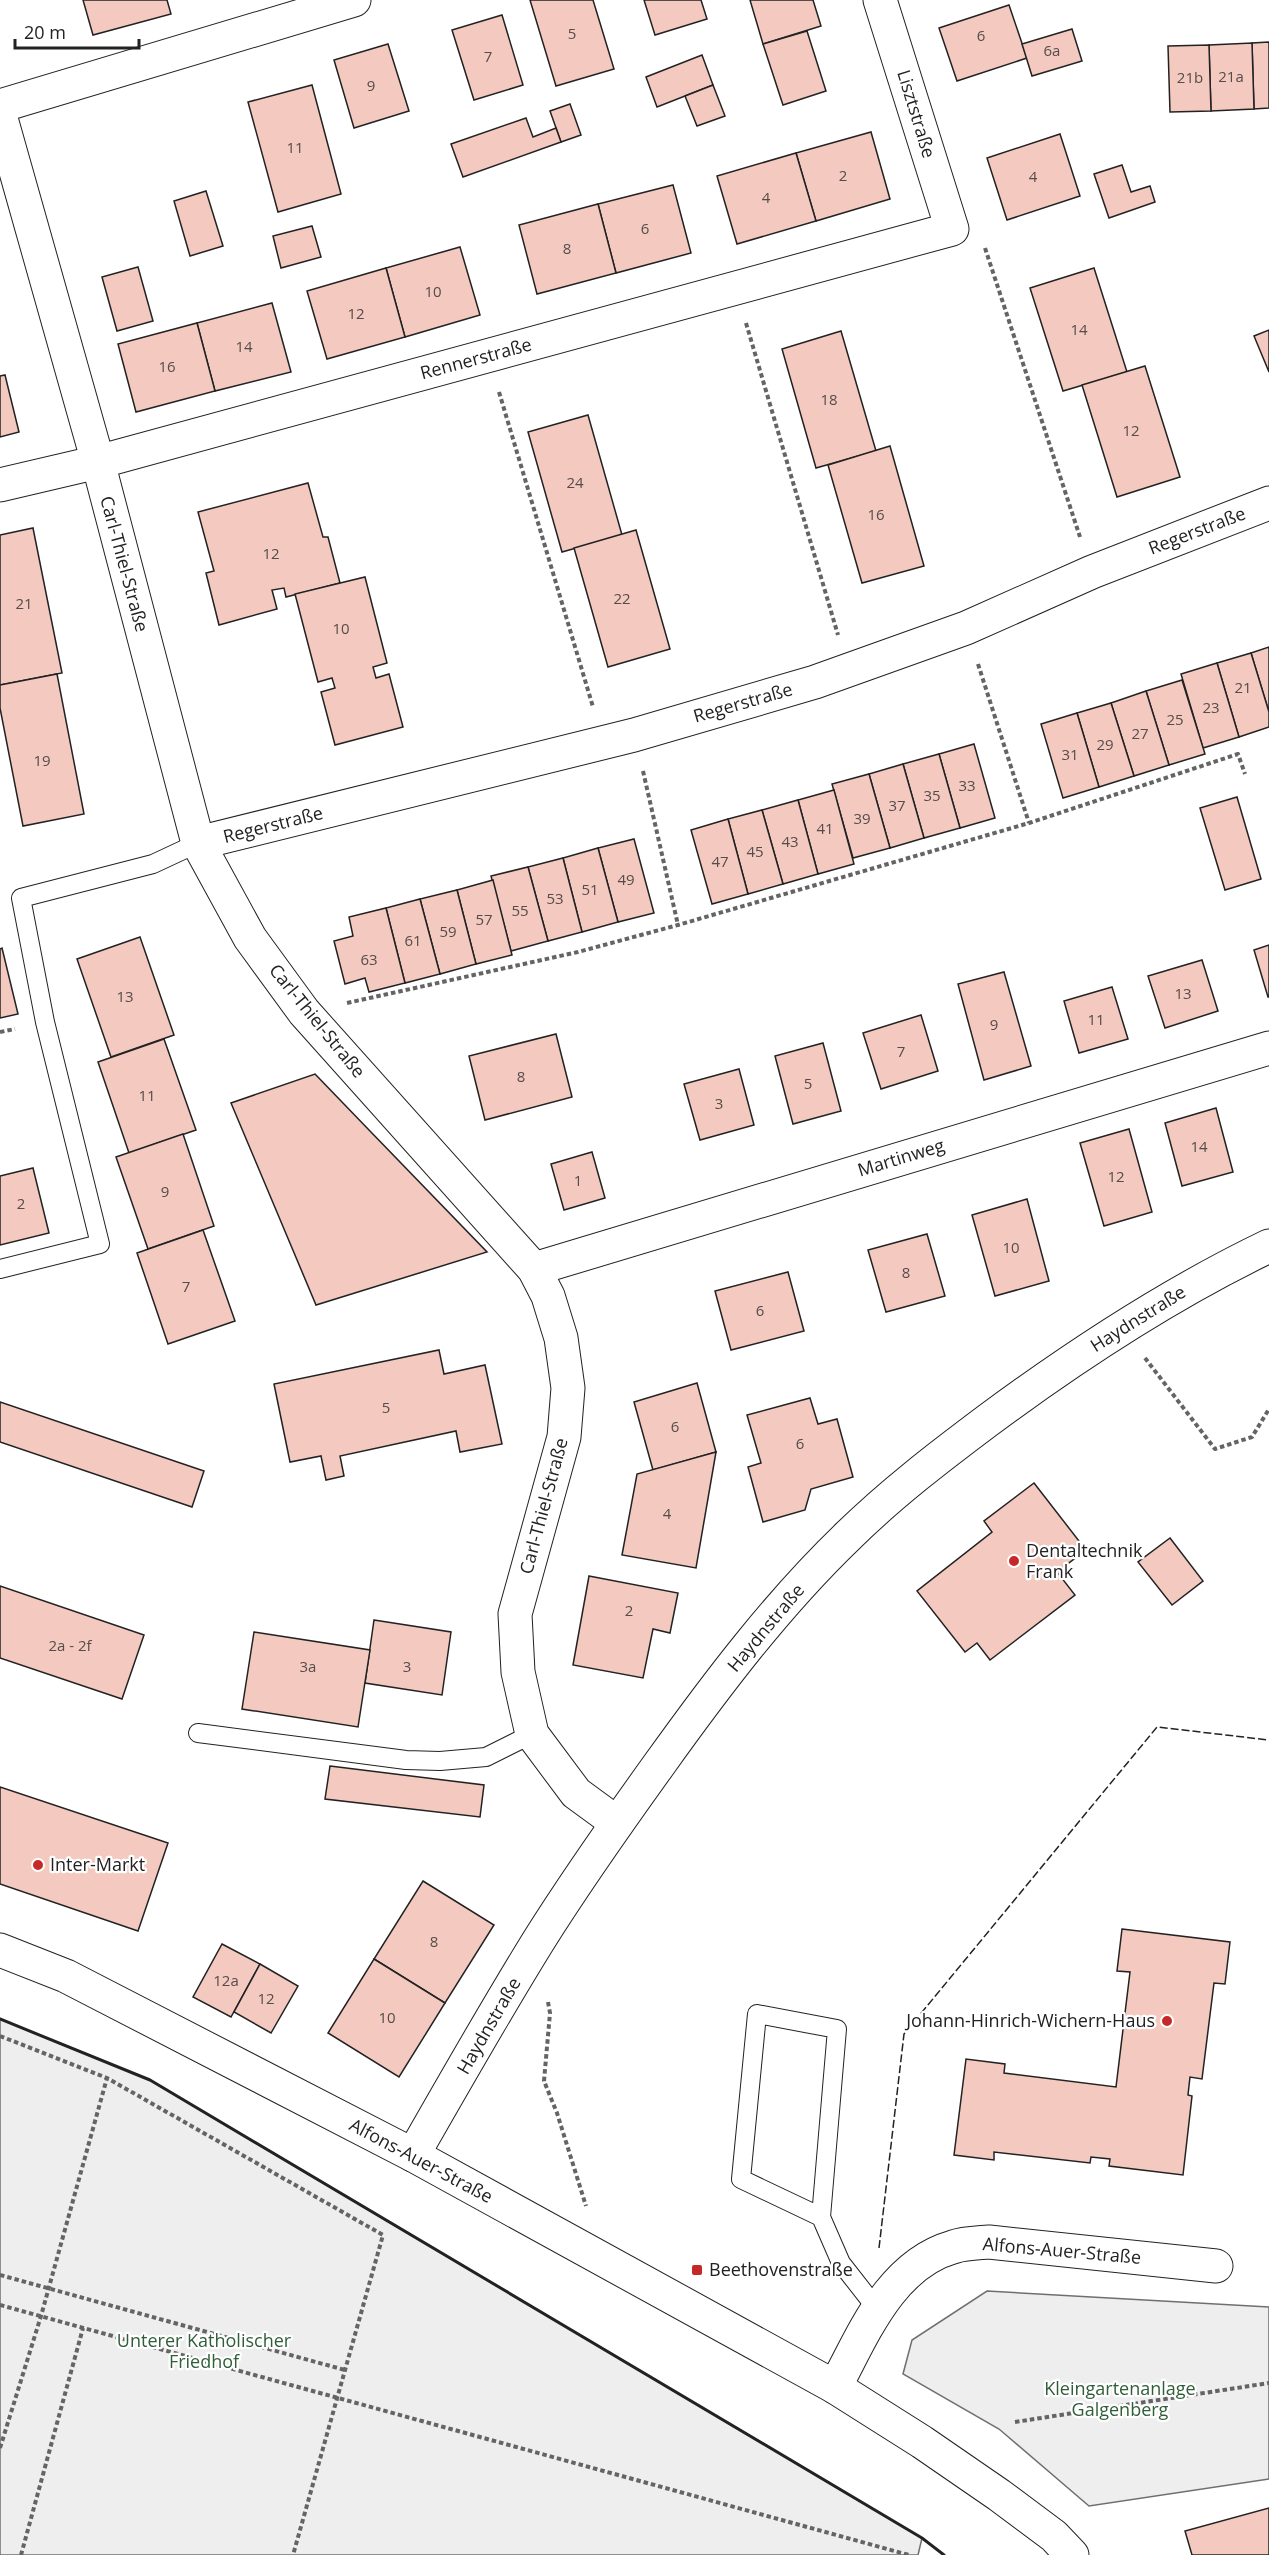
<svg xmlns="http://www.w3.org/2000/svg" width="1269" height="2555" viewBox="0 0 1269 2555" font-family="'Open Sans',sans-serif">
<rect width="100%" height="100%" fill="#fff"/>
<!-- green -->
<g fill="#eee" stroke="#6f6f6f" stroke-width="1.5">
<polygon points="0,2019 150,2080 922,2538 918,2555 0,2555"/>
<polygon points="987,2291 1269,2307 1269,2479 1089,2506 999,2429 903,2374 912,2340"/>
</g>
<!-- building -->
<g fill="#f3c9c0" stroke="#222" stroke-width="1.5">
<polygon points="83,0 167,0 171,14 93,35"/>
<polygon points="530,0 593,0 614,69 556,86"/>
<polygon points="644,0 701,0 707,19 655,35"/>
<polygon points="750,0 813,0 821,26 763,44"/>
<polygon points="1009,5 1027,58 957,81 939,28"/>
<polygon points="502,15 523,85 474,100 452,30"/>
<polygon points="1072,29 1082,61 1032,76 1022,44"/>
<polygon points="807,31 826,91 783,105 763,44"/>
<polygon points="1269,42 1269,108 1254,109 1252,43"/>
<polygon points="1252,43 1254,109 1211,111 1209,45"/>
<polygon points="388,44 409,111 354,128 334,60"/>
<polygon points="1209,45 1211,111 1170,112 1168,46"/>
<polygon points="702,55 713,85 657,107 646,77"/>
<polygon points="312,85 341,194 278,212 248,102"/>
<polygon points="713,85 725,116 697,126 685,96"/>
<polygon points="570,104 581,135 561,142 550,111"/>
<polygon points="526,118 533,137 556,128 561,142 463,177 451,144"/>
<polygon points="871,132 890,199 816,221 796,153"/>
<polygon points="1060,134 1080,196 1007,220 987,158"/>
<polygon points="796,153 816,221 737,244 717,176"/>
<polygon points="1122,165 1131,192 1150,186 1155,202 1109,218 1094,174"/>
<polygon points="673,185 691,253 616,273 598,204"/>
<polygon points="206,191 223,246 190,256 174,201"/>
<polygon points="598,204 616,273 537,294 519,225"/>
<polygon points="312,226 321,257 281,268 273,236"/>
<polygon points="460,247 480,315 405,337 386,268"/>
<polygon points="138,267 153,321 117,331 102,277"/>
<polygon points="386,268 405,337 327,359 307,291"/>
<polygon points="1094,268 1127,372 1063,391 1030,288"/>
<polygon points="272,303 291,372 215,391 197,323"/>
<polygon points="197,323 215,391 136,412 118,344"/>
<polygon points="1269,330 1269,372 1254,336"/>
<polygon points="841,331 876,451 816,468 782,349"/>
<polygon points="1145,366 1180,477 1117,497 1082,385"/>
<polygon points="5,375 19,432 0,437 0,376"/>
<polygon points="588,415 622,535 562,552 528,432"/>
<polygon points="890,446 924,566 862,583 828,465"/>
<polygon points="308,483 323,537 328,537 340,583 286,597 284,588 272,590 277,609 219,625 206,573 214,571 198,512"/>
<polygon points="33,528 62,673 0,685 0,535"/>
<polygon points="636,530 670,649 608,667 574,548"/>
<polygon points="365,577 387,663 373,667 376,678 389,674 403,727 335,745 321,692 335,688 332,678 318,682 295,594"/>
<polygon points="1269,647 1269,712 1251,653"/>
<polygon points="1251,653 1269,712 1269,727 1239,737 1217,663"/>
<polygon points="1217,663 1239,737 1203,748 1181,674"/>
<polygon points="57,674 84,814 23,826 0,708 0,685"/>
<polygon points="1182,680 1205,754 1169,765 1146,691"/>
<polygon points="1146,691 1169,765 1134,776 1111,703"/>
<polygon points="1111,703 1134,776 1099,787 1077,713"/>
<polygon points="1077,713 1099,787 1063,798 1041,724"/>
<polygon points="974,744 995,818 960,828 939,754"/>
<polygon points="939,754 960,828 924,838 903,764"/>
<polygon points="903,764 924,838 890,848 869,774"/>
<polygon points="869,774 890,848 853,858 832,784"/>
<polygon points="834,790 854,864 818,874 798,800"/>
<polygon points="1237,797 1261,879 1225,890 1200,808"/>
<polygon points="798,800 818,874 783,884 762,810"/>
<polygon points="762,810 783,884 748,894 728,819"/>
<polygon points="728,819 748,894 712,904 691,830"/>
<polygon points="634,839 654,913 618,922 598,848"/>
<polygon points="598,848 618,922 582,932 563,858"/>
<polygon points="563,858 582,932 548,941 528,867"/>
<polygon points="528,867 548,941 511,951 491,876"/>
<polygon points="493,880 512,955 476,964 457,890"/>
<polygon points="457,890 476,964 440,974 420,899"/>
<polygon points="420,899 440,974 405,983 386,908"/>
<polygon points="386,908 405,983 369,992 365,978 345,984 334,941 353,936 349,917"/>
<polygon points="140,937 174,1035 111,1057 77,959"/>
<polygon points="1269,945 1269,997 1268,997 1254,950"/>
<polygon points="2,948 18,1014 0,1018 0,949"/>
<polygon points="1202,960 1218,1011 1165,1028 1148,976"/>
<polygon points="1004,972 1031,1066 984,1080 958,984"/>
<polygon points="1112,987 1128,1039 1079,1053 1064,1001"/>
<polygon points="921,1015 938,1071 881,1089 863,1033"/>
<polygon points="556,1034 572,1097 485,1120 469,1056"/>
<polygon points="164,1039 196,1130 129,1153 98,1062"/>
<polygon points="823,1043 841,1111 793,1124 775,1056"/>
<polygon points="739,1069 754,1125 700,1140 684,1084"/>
<polygon points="315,1074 369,1130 487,1252 316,1305 231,1103"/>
<polygon points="1216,1108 1233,1172 1182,1186 1165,1123"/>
<polygon points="1129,1129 1152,1212 1104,1226 1080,1143"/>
<polygon points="183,1134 214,1226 148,1249 116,1157"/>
<polygon points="592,1152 605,1198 564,1210 551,1164"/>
<polygon points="33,1168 49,1233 0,1245 0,1176"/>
<polygon points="1027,1199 1049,1281 995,1296 972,1215"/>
<polygon points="203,1230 235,1321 168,1344 137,1253"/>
<polygon points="927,1234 945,1296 886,1312 868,1250"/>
<polygon points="788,1272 804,1331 731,1350 715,1291"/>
<polygon points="439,1350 444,1374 485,1365 502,1444 460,1452 456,1431 340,1456 344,1476 326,1480 321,1456 290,1462 274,1384"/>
<polygon points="697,1383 716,1452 653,1470 634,1402"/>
<polygon points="810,1398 818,1424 837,1419 853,1477 811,1489 805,1510 763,1522 748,1467 761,1463 747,1415"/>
<polygon points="0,1402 204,1471 192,1507 0,1442"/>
<polygon points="716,1452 696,1568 622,1555 637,1474"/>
<polygon points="1034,1483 1086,1550 1057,1572 1075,1595 990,1660 977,1643 965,1652 917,1591 992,1532 984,1521"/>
<polygon points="1170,1538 1203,1581 1172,1605 1138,1562"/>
<polygon points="589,1576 678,1593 670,1633 653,1629 643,1678 573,1665"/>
<polygon points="0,1586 144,1635 122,1699 0,1658"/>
<polygon points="374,1620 451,1632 442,1695 365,1683"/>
<polygon points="254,1632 370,1650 358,1727 242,1709"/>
<polygon points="330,1766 484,1785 480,1817 325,1799"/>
<polygon points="0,1787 168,1843 138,1931 0,1884"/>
<polygon points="423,1881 494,1925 445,2003 374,1959"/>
<polygon points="1122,1929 1230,1942 1225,1984 1214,1983 1202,2079 1190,2077 1188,2095 1192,2096 1183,2175 1109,2166 1110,2159 1091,2157 1090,2163 994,2152 994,2160 954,2155 966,2059 1005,2064 1004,2073 1116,2087 1130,1972 1117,1971"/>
<polygon points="222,1944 260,1964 231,2017 193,1997"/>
<polygon points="374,1959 445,2003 399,2077 328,2033"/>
<polygon points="260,1964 298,1986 271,2033 234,2012"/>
<polygon points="1269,2508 1269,2555 1192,2555 1185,2531"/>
</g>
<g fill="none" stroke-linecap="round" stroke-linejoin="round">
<!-- service casing -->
<g stroke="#222" stroke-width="20">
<g id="service">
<polyline points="0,1269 100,1244 45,1022 21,898 153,864 198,843"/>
<polyline points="198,1733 406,1760 440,1761 486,1757 532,1734"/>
<polyline points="821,2217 741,2179 757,2014 837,2029 821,2217 841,2263 877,2309"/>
</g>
</g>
<!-- minor casing -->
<g stroke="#222" stroke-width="35">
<g id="minor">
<polyline points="0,106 354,0"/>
<polyline points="0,115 98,462 198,843 250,938 304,1012 534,1269 548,1296 561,1338 568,1388 564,1437 515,1614 518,1672 532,1734 576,1793 617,1823"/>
<polyline points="0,485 98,462 952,229 880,0"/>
<polyline points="198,843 634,735 815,682 966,628 1092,572 1269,503"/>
<polyline points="534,1269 1269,1048"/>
<polyline points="0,1950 66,1976 413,2155 835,2387 922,2442 999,2495 1054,2536 1072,2555"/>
<path d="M 413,2155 C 454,2083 495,2011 539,1940 C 576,1881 617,1823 658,1766 C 716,1685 777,1604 849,1535 C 892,1493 939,1457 987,1421 C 1076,1355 1169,1294 1269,1246"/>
<path d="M 835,2387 C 863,2335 890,2265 953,2247 C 964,2243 977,2243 989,2242 L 1216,2266"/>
</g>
</g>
<!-- path -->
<g stroke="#646464" stroke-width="4" stroke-dasharray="4.5 3" stroke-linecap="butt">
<polyline points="985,248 1080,537"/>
<polyline points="746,323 838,635"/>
<polyline points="499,392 593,707"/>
<polyline points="978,664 1029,823"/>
<polyline points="643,771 678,925"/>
<polyline points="347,1003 578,952 678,925 1029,823 1238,754 1245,774"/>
<polyline points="0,1032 15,1029"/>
<polyline points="1145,1358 1215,1449 1252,1437 1269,1409"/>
<polyline points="548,2002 550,2013 544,2081 557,2113 586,2206"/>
<polyline points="0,2036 107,2078 383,2235 293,2555"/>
<polyline points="0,2275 345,2370"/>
<polyline points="0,2305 909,2555"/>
<polyline points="1015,2422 1269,2383"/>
<polyline points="0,2448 41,2316 107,2078"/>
<polyline points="21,2555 83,2328"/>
</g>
<!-- service -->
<use href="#service" stroke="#fff" stroke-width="18"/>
<!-- minor -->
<use href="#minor" stroke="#fff" stroke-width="33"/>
<!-- fence -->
<polyline stroke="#222" stroke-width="1.5" stroke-dasharray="8 3" stroke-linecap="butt" points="879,2248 904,2034 1157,1727 1269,1740"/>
<!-- wall -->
<polyline stroke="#222" stroke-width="3" points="0,2019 150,2080 922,2538 944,2555"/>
</g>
<!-- markers -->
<g fill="#c62828" stroke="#fff" stroke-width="2">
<circle cx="1014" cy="1561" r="6"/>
<circle cx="38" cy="1865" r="6"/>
<circle cx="1167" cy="2021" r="6"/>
<rect x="691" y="2264" width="12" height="12" rx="3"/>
</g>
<g text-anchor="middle" stroke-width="4.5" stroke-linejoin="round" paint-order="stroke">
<!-- number labels -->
<g font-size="15" fill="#564c4a">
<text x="572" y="39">5</text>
<text x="981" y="41">6</text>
<text x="1052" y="56">6a</text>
<text x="488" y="62">7</text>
<text x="1231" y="82">21a</text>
<text x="1190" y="83">21b</text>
<text x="371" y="91">9</text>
<text x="295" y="153">11</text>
<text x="843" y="181">2</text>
<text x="1033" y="182">4</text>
<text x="766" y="203">4</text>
<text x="645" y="234">6</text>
<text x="567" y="254">8</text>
<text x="433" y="297">10</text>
<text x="356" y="319">12</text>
<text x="1079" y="335">14</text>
<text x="244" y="352">14</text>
<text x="167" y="372">16</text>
<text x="829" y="405">18</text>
<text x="1131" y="436">12</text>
<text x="575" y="488">24</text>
<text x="876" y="520">16</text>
<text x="271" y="559">12</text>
<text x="622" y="604">22</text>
<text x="24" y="609">21</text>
<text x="341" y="634">10</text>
<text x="1243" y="693">21</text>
<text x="1211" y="713">23</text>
<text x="1175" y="725">25</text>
<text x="1140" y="739">27</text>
<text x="1105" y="750">29</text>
<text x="1070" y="760">31</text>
<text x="42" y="766">19</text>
<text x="967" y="791">33</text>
<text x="932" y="801">35</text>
<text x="897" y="811">37</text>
<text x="862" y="824">39</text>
<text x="825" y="834">41</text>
<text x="790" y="847">43</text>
<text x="755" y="857">45</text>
<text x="720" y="867">47</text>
<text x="626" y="885">49</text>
<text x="590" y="895">51</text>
<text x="555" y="904">53</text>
<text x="520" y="916">55</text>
<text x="484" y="925">57</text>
<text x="448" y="937">59</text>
<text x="413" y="946">61</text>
<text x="369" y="965">63</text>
<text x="1183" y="999">13</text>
<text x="125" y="1002">13</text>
<text x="1096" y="1025">11</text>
<text x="994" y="1030">9</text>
<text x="901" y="1057">7</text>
<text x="521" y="1082">8</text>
<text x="808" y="1089">5</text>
<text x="147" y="1101">11</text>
<text x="719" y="1109">3</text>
<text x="1199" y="1152">14</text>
<text x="1116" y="1182">12</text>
<text x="578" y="1186">1</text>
<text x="165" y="1197">9</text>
<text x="21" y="1209">2</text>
<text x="1011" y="1253">10</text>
<text x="906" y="1278">8</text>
<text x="186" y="1292">7</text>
<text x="760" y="1316">6</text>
<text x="386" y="1413">5</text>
<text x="675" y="1432">6</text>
<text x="800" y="1449">6</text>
<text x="667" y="1519">4</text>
<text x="629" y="1616">2</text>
<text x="70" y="1651">2a - 2f</text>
<text x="308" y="1672">3a</text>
<text x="407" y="1672">3</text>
<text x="434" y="1947">8</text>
<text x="226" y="1986">12a</text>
<text x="266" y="2004">12</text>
<text x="387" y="2023">10</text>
</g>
<!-- street labels -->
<g font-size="18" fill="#222" stroke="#fff">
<text transform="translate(916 114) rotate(73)" y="6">Lisztstraße</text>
<text transform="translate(476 359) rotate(-15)" y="6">Rennerstraße</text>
<text transform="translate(1197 531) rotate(-21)" y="6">Regerstraße</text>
<text transform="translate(124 564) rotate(75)" y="6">Carl-Thiel-Straße</text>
<text transform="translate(743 703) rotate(-16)" y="6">Regerstraße</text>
<text transform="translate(273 825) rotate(-14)" y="6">Regerstraße</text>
<text transform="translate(317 1021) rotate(51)" y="6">Carl-Thiel-Straße</text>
<text transform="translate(901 1158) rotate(-17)" y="6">Martinweg</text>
<text transform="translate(1138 1319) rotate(-32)" y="6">Haydnstraße</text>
<text transform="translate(544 1506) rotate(-75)" y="6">Carl-Thiel-Straße</text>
<text transform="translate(766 1628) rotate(-50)" y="6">Haydnstraße</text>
<text transform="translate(489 2026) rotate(-60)" y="6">Haydnstraße</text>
<text transform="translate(421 2161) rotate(28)" y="6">Alfons-Auer-Straße</text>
<text transform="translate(1062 2251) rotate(5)" y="6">Alfons-Auer-Straße</text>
</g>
<!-- poi labels -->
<g font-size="18" fill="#222" stroke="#fff" text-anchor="start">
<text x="1026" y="1557">Dentaltechnik<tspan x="1026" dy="21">Frank</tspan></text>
<text x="50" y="1871">Inter-Markt</text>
<text x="1155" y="2027" text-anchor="end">Johann-Hinrich-Wichern-Haus</text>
<text x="709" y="2276">Beethovenstraße</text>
</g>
<!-- park labels -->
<g font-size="18" fill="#2f5e38" stroke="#fff">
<text x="204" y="2347">Unterer Katholischer<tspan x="204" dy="21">Friedhof</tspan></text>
<text x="1120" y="2395">Kleingartenanlage<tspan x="1120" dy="21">Galgenberg</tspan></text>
</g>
</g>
<!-- scale -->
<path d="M15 39v9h124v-9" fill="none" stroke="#222222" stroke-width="3"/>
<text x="24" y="39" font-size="18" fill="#222222" stroke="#ffffff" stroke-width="4.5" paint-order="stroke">20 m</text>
</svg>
